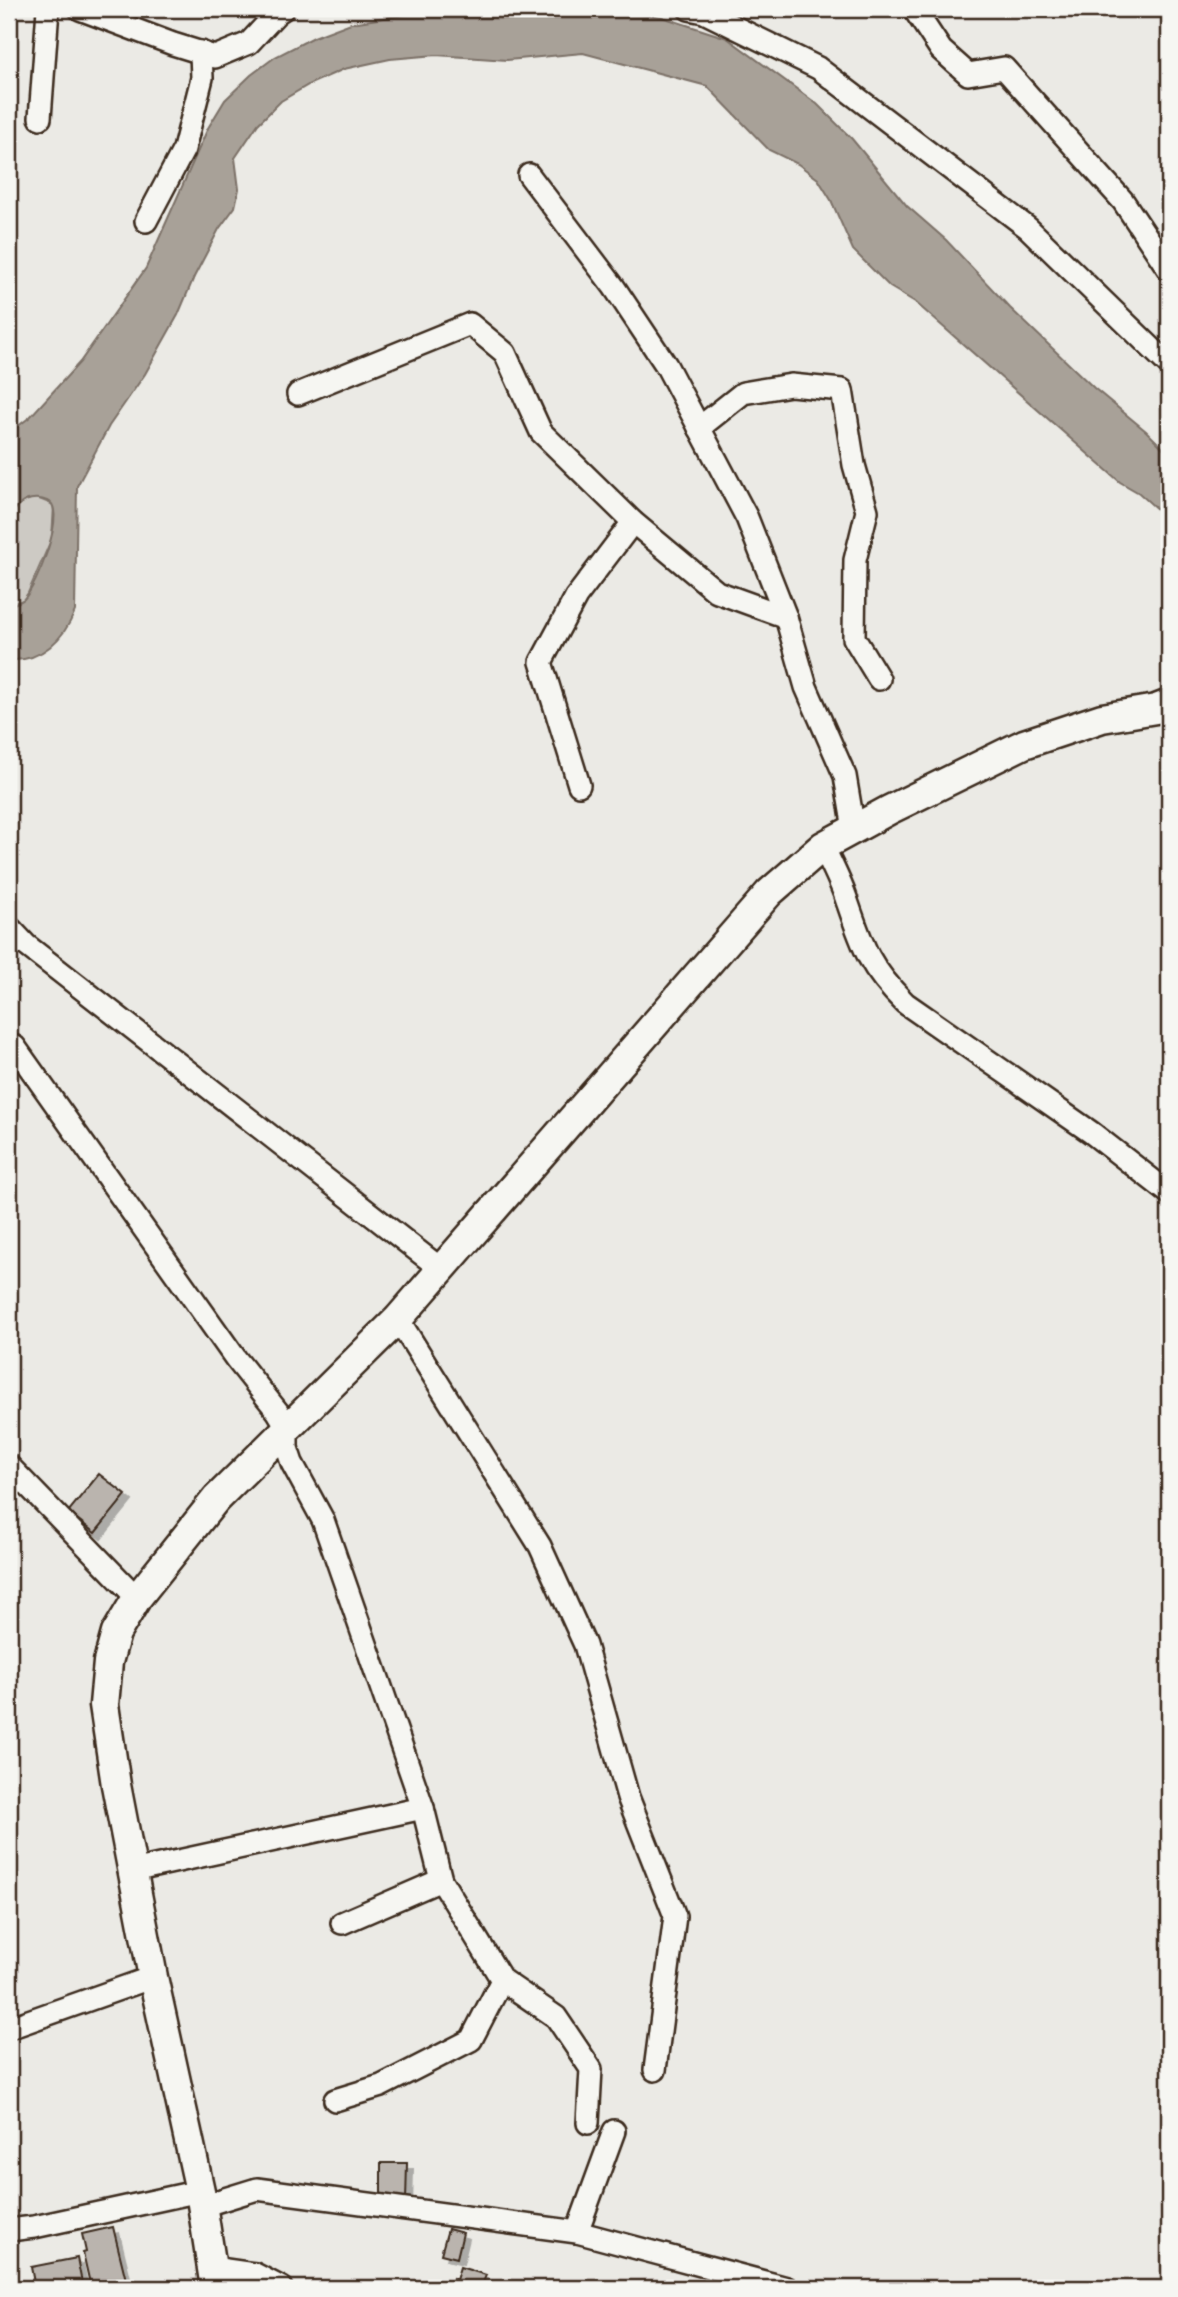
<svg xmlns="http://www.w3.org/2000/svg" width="1178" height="2297" viewBox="0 0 1178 2297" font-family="Sriracha,sans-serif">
<defs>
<filter id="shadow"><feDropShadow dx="6" dy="6" stdDeviation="0" flood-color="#0004"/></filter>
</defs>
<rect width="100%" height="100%" fill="#ebeae5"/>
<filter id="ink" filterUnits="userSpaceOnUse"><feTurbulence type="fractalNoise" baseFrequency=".0143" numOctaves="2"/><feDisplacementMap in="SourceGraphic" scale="14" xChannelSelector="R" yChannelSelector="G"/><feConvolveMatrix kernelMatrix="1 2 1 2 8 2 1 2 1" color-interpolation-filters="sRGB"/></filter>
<g filter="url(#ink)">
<!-- green -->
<path fill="#cdcac4" stroke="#847a71" stroke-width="2" d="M 37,498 L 54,505 L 52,538 L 28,593 L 23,600 L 9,605 L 9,517 C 16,507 24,498 37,498 Z"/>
<!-- water -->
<path fill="#a8a198" stroke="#7c7167" stroke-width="2" d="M 504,9 L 578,17 L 626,12 L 662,17 L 727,38 L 817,104 L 852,139 L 907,206 L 946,240 L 1010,308 L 1094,388 L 1146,431 L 1169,454 L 1169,520 L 1139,493 L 1120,482 L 915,302 L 890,287 L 853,250 L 831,200 L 818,179 L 798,164 L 769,150 L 707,86 L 583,53 L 507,60 L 436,55 L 390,59 L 344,69 L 310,84 L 281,101 L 258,124 L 235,158 L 239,189 L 235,207 L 219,229 L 194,277 L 178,315 L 145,374 L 109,426 L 77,486 L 75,611 C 64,639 41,662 9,660 L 9,618 L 13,613 L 9,611 L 9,605 C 15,604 19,603 24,599 C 37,586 65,515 50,502 C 31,494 20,501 9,517 L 9,433 L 30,417 L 80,362 L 146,268 L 208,128 L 225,100 L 251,75 L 275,57 L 314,37 L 351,23 L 431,11 Z"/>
<!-- building -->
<g fill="#bab4ae" stroke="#3b2a1e" stroke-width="2" filter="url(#shadow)">
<polygon points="99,1474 126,1495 95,1533 68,1512"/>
<polygon points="381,2163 407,2163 406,2202 381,2203"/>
<polygon points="113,2227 128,2288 91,2288 83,2253 86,2252 82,2234"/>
<polygon points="448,2229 463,2233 457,2258 441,2254"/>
<polygon points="77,2258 83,2288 35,2288 31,2267"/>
<polygon points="460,2267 486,2275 481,2288 449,2288 453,2278 456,2280"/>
</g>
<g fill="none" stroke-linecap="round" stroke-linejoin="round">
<!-- street casing -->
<g stroke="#3b2a1e" stroke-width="26">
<g id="street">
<polyline points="80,9 173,44 215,57 249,43 277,13 283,9"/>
<polyline points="689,9 704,12 818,68 1028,228 1169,365"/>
<polyline points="914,9 941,50 968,74 1004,68 1123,201 1169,270"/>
<polyline points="40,118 48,9"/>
<polyline points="529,175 614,287 666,365 747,518 786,617 806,687 845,776 854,829"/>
<polyline points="146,221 184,149 202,78 201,52"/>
<polyline points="298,394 470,324 505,353 541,432 633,522 717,592 786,617"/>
<polyline points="699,428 743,393 791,385 842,390 854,465 867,511 855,560 854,638 879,679"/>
<polyline points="579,785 541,662 576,597 633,522"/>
<path d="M 823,846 C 831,864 841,882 847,901 C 863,948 869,967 905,1003 L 1092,1133 L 1169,1193"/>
<polyline points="9,927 26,945 441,1269"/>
<polyline points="9,1044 15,1047 236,1359 278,1412 287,1427 287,1448 292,1463 323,1520 423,1808 441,1880 502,1980 556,2017 591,2069 588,2123"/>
<polyline points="398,1319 540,1546 585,1645 628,1797 675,1916 655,2070"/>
<polyline points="9,1466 137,1598"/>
<polyline points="132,1871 423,1808"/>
<polyline points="342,1923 441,1880"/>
<polyline points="9,2028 153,1977"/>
<polyline points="335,2100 381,2086 471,2040 502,1980"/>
<polyline points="202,2206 257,2189 577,2232 787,2288"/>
<polyline points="9,2230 34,2227 200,2191"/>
<polyline points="577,2232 614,2131"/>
<polyline points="212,2268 255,2274 282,2288"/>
</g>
</g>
<!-- secondary casing -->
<g stroke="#3b2a1e" stroke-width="33">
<polyline id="secondary" points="215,2288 200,2191 153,1977 116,1785 104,1705 108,1662 116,1633 137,1598 216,1499 398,1319 769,893 823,846 889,810 1024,744 1102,718 1156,709 1169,704"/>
</g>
<!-- street -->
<use href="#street" stroke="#f6f6f2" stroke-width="21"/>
<!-- secondary -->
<use href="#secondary" stroke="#f6f6f2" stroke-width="28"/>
</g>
</g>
<!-- margin -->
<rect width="1178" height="2297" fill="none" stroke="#f6f6f2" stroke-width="35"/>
<rect x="18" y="18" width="1143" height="2262" fill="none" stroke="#3b2a1e" stroke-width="2.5" filter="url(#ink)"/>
</svg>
